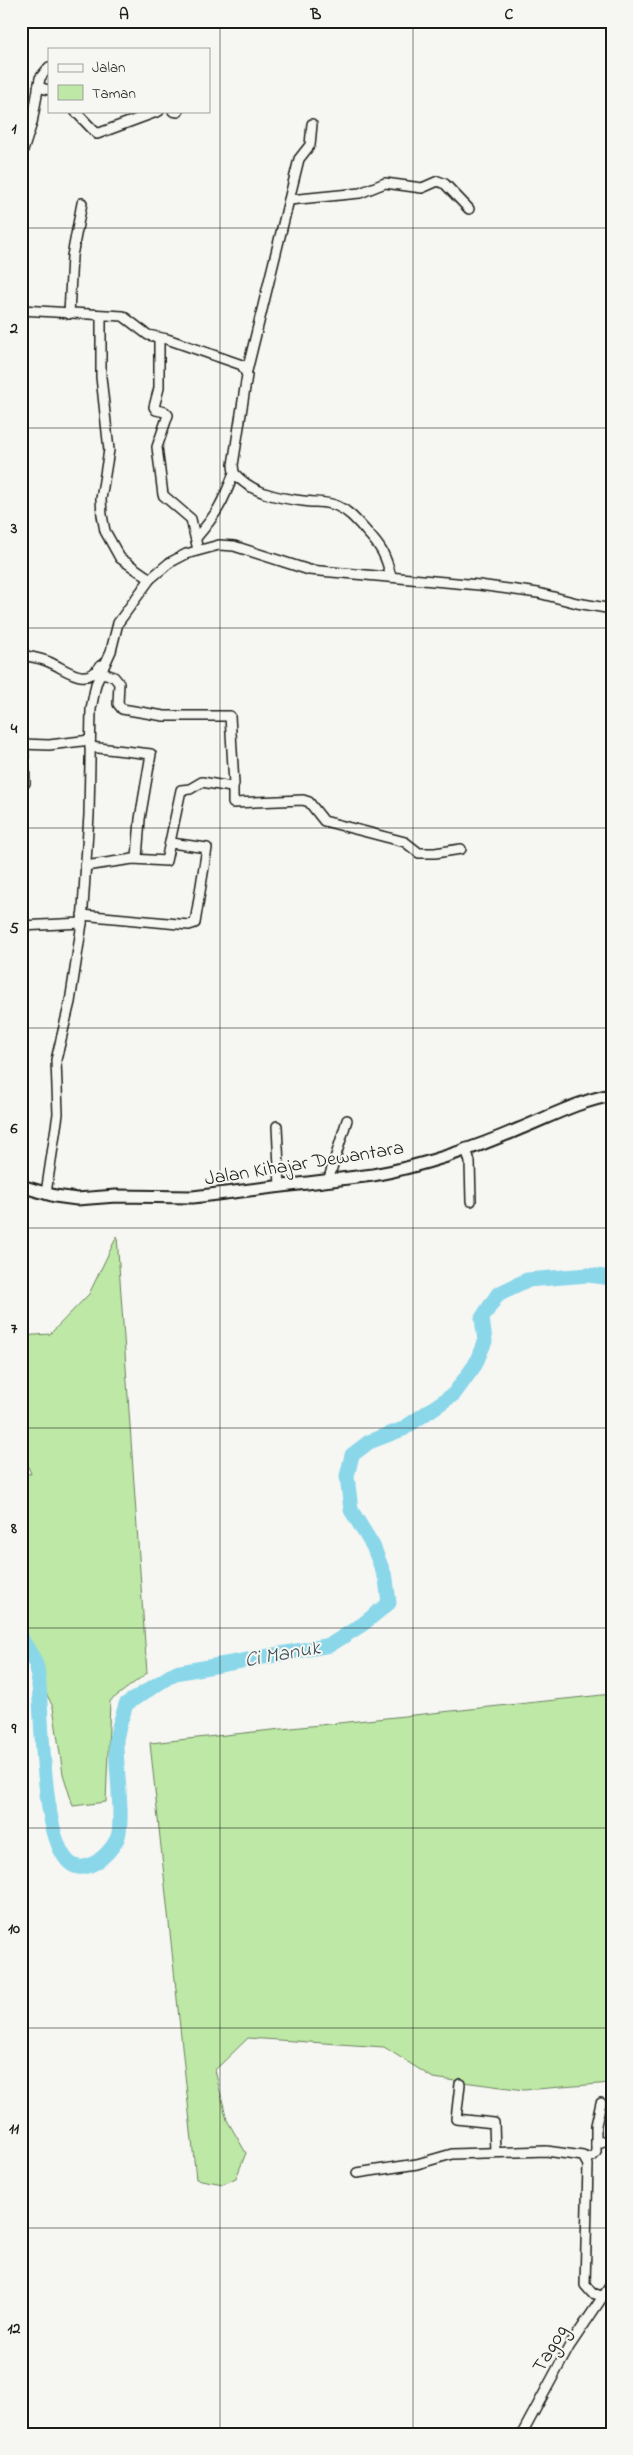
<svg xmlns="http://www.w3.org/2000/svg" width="633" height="2455" viewBox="0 0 633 2455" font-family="'Indie Flower',sans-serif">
<rect width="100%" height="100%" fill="#f6f6f2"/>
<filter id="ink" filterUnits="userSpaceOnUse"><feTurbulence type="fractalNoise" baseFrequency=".02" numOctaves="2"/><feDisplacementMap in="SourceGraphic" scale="10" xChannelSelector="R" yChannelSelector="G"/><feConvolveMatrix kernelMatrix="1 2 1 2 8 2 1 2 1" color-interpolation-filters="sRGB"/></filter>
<g filter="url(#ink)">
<!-- green -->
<g fill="#bde8a5" stroke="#6c8260">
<polygon points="117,1236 147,1673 110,1701 106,1802 73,1806 63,1774 53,1707 21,1643 21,1473 31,1474 21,1448 21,1336 50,1334 89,1294"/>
<polygon points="612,1694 612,2083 524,2090 433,2078 384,2047 248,2038 215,2070 227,2120 246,2153 236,2178 223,2184 196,2179 150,1743"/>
</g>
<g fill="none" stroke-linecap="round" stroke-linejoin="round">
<!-- river -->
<path stroke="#8bd7ea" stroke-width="15" d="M 21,1638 C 26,1647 35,1658 37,1668 C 44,1698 37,1875 84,1867 C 97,1865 111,1851 117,1839 C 125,1824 115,1761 116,1741 C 117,1729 123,1716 126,1704 L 175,1673 L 330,1645 L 363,1624 L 389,1603 L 386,1579 L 373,1546 L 351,1510 L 347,1476 L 352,1455 L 369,1442 L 403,1429 L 454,1394 L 475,1365 L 485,1341 L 482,1318 L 498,1294 L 527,1280 L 588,1275 L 612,1278"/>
<!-- minor casing -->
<g stroke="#1c1c1c" stroke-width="12">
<g id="minor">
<polyline points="38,87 49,90"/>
<polyline points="75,111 97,134 159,111"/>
<polyline points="173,111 178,112"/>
<polyline points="21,157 32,123 40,78 49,67"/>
<polyline points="289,200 360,193 385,183 422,188 438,181 445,184 469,209"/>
<path d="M 21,310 L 123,316 L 148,335 L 167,339 L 242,365 L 247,375 L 233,465 L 234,473 C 251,493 278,498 303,501 C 315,503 327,501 337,506 C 349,511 357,521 366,531 C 381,547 386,555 391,577"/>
<polyline points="69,314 72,256 82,203"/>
<polyline points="101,316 101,377 109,450 101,499 102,515 105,531 120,558 150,579"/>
<polyline points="159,338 159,388 154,407 156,410 165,412 168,415 157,447 163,495 191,519 198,550"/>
<polyline points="247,371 299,159 310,145 312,124"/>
<path d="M 196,538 C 217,514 223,502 234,473"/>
<path d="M 21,655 C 31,657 40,658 49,662 C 68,670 86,688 101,665"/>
<polyline points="21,744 49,745 90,740"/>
<polyline points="23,744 25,783"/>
<polyline points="90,747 151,754 140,819 137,858"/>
<polyline points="233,786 233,803 303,800 309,802 324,821 405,842 419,853 435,853 461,849"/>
<polyline points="85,866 133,859 166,861 181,790 190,789 202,782 231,787 234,784 230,716 164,716 122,709 118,704 119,683 114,677 101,672"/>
<polyline points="82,915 189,925 195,923 207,848 171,843"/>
<polyline points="21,926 82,923"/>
<polyline points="277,1126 280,1187"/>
<polyline points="466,1148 470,1162 471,1201"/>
<polyline points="328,1181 347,1120"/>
<polyline points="46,1193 58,1114 56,1060 70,1002 82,923 89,815 91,709 96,684 111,651 118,623 150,579 169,563 186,554 219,545 234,546 309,570 479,585 538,593 577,603 612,609"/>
<polyline points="460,2084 456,2119 494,2123 495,2152"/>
<polyline points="596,2144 612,2138"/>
<polyline points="586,2158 593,2156 596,2152 596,2125 601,2103"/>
<polyline points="357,2173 417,2164 452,2154 546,2151 583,2156 588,2165 585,2285 592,2293 602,2296"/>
<polyline points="522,2434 569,2347 612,2283"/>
</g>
</g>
<!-- major casing -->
<g stroke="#1c1c1c" stroke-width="15">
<path id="major" d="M 21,1186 L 55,1196 L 77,1199 L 116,1196 L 193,1197 L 373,1175 C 419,1167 475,1148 519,1129 C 549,1117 579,1101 612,1095"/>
</g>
<!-- minor -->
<use href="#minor" stroke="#f6f6f2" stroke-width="9"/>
<!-- major -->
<use href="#major" stroke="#f6f6f2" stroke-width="11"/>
</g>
</g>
<!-- grid -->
<path fill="none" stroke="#1c1c1c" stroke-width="1" stroke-opacity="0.55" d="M 220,21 L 220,2434M 413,21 L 413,2434M 21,228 L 612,228M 21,428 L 612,428M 21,628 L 612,628M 21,828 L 612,828M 21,1028 L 612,1028M 21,1228 L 612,1228M 21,1428 L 612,1428M 21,1628 L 612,1628M 21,1828 L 612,1828M 21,2028 L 612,2028M 21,2228 L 612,2228"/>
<g text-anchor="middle" stroke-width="4" stroke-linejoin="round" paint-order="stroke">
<!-- street labels -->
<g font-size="20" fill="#1c1c1c" stroke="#f6f6f2">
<text transform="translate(304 1162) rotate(-9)" y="7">Jalan Kihajar Dewantara</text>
<text transform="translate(549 2348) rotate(-60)" y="7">Tagog</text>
</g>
<!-- water labels -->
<g font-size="21" font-style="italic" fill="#3d545a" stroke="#f6f6f2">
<text transform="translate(282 1653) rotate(-10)" y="7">Ci Manuk</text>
</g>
</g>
<!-- margin -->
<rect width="633" height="2455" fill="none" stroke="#f6f6f2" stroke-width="55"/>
<!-- legend -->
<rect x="48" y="48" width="162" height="65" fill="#f6f6f2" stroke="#9f9f9c"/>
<rect x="58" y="64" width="25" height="8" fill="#f6f6f2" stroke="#9f9f9c"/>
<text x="92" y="72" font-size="15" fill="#1c1c1c">Jalan</text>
<rect x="58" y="85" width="25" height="15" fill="#bde8a5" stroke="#9f9f9c"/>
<text x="92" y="98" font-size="15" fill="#1c1c1c">Taman</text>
<rect x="28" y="28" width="578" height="2400" fill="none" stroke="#1c1c1c" stroke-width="2"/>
<g font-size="16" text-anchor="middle" font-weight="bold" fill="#1c1c1c">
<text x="124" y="19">A</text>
<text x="316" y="19">B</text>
<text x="509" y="19">C</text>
<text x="14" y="133">1</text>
<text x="14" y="333">2</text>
<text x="14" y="533">3</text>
<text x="14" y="733">4</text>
<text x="14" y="933">5</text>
<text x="14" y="1133">6</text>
<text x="14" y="1333">7</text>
<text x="14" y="1533">8</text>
<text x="14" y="1733">9</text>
<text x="14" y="1933">10</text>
<text x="14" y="2133">11</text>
<text x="14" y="2333">12</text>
</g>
</svg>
